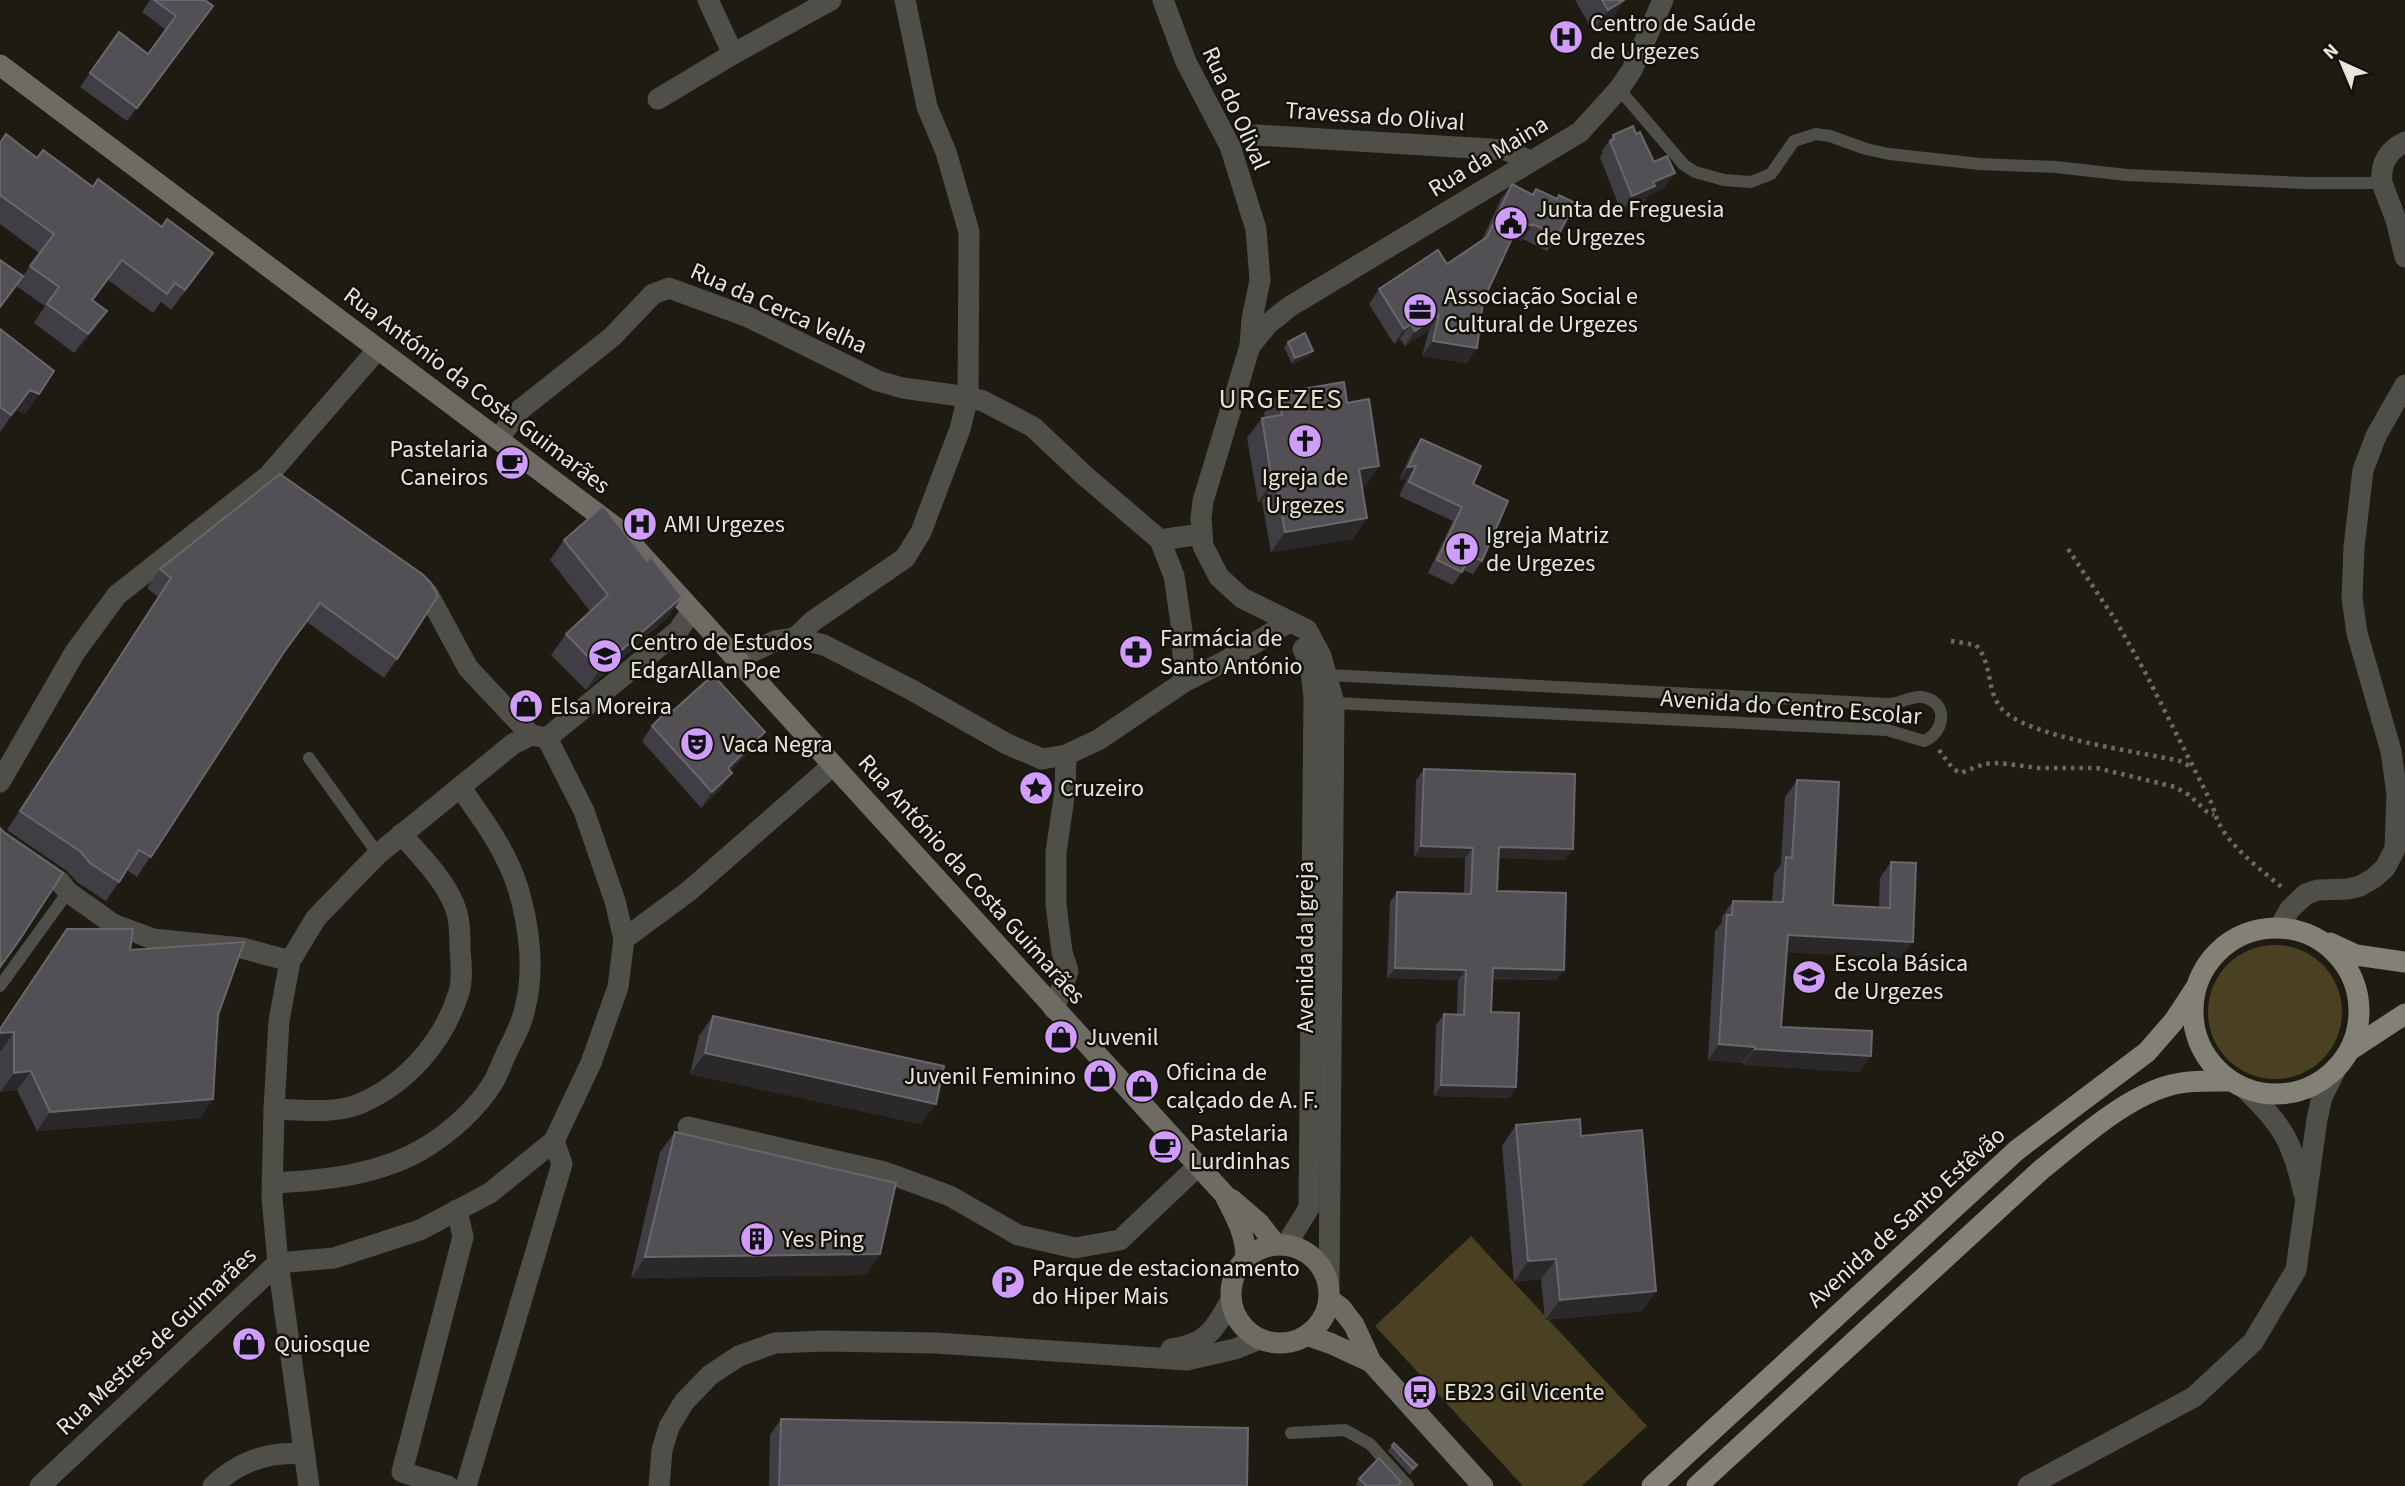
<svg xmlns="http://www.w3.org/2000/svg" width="2405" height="1486" viewBox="0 0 2405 1486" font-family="'Source Sans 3',sans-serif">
<rect width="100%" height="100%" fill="#1e1c12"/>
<!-- green -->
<g fill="#494121">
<circle cx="2275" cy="1012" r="67"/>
<polygon points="1471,1236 1647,1426 1582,1486 1523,1486 1375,1326"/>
</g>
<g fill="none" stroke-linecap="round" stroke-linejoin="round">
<!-- path -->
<g stroke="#6b6a61" stroke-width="4.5" stroke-dasharray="3.5 5" stroke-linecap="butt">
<path d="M 2068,549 L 2116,621 L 2145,672 L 2213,806 C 2219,840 2258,867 2284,889"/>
<path d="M 1951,641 L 1976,645 C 1993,664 1986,690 2001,708 C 2025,737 2140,752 2180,761 L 2193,768"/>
<polyline points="1939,750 1953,769 1961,773 1984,764 1999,763 2039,768 2097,768 2175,787 2189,795 2206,811 2214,815"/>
</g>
<!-- lane -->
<g stroke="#4f4e49" stroke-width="12">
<polyline points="1619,89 1684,165 1695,172 1724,180 1751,182 1771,174 1794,141 1816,134 1830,136 1866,149 1889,154 1979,164 2056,167 2127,175 2304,183 2382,183"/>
<path d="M 1328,675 L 1888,704 C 1899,704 1911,696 1921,697 C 1948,700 1947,731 1924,741 L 1887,730 L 1334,703"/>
<polyline points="309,758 378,854"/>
<polyline points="0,986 68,892"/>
<polyline points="1291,1433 1345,1430 1370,1444 1408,1486"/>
</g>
<!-- street -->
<g stroke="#4f4e49" stroke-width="21">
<polyline points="708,0 733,54 831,0"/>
<polyline points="1163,0 1186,62 1230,146 1256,229 1260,280 1252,319 1250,346"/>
<polyline points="658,99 733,54"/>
<polyline points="1256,135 1506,150 1530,161"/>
<path d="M 2405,142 C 2388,150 2380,164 2382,183 L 2396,220 L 2405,257"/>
<polyline points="498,439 521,409 612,337 653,294 669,288 748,317 878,381 903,388 968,397 983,401 1033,427 1084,475 1160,540 1174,576 1182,630 1184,682"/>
<polyline points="1160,540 1201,534"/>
<polyline points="416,581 428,594 468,668 531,735"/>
<polyline points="795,638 813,621 905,558 921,532 960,429 968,397 969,232 946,152 927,107 905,0"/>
<polyline points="737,659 775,641 795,638 824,645 910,689 1007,744 1042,759 1066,755 1098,740 1184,682 1227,660 1289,622"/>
<polyline points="0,782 75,652 117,595 268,476 378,349"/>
<polyline points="0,841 60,882 68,892 113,924 153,939 242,948 290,961"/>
<polyline points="2279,928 2290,909 2306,894 2318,890 2348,889 2360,886 2374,878 2385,868 2395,849 2397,794 2391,751 2357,633 2352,598 2354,547 2363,470 2376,436 2405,385"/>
<polyline points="624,939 689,891 833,765"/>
<polyline points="1054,1009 1068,971 1062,952 1056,904 1056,852 1065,791 1066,755"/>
<path d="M 2245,1089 C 2283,1125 2293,1143 2304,1194"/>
<path d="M 274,1109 C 298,1110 337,1114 359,1104 C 407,1084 444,1041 459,992 C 463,978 461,963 460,949 C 460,936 460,919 455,907 C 445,880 420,855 401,834"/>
<polyline points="688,1127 885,1172 950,1196 1018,1235 1075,1248 1120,1240 1198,1166"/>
<path d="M 272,1183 C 322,1181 377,1175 421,1150 C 449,1134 478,1108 494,1081 C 499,1072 502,1062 507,1052 C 514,1038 522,1024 525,1008 C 535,970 529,925 518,888 C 506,850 482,818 460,787"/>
<polyline points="1286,1245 1309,1208 1314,697 1310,663 1303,649"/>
<polyline points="1329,1289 1334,703 1321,656 1307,630 1242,598 1219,577 1203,546 1201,518 1203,501 1250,346 1268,324 1289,307 1580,132 1619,89 1632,70 1663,0"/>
<path d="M 1171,1349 C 1206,1345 1215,1329 1231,1300"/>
<polyline points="40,1486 278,1263 334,1258 420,1230 490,1193 554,1141 591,1063 618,987 624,939 615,901 584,811 547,738"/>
<path d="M 213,1486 C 239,1461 269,1451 304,1454"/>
<polyline points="309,1486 278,1263 272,1197 274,1109 279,1021 290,961 316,918 378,854 513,744 531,735 547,738 678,631 692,610"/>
<polyline points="448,1486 402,1472 463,1237 457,1210"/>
<polyline points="466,1486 562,1164 554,1141"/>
<polyline points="659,1486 662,1450 669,1427 684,1402 710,1375 739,1356 775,1343 825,1341 936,1343 1187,1360 1235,1349 1260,1339"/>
<polyline points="2028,1486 2194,1397 2253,1342 2296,1270 2317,1119 2322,1097 2337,1067"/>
</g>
<!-- secondary -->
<g stroke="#6d6b63" stroke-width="21">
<path d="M 0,65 L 619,530 L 1224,1194 C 1235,1215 1246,1234 1246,1259"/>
<polyline points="1231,1199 1259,1223 1276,1245"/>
<circle cx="1280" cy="1294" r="49"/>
<polyline points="1329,1299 1341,1308 1354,1325 1371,1362 1483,1486"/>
<polyline points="1307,1335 1332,1344 1371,1362"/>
</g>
<!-- primary -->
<g stroke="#838176" stroke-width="21">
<circle cx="2276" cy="1011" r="83"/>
<polyline points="2330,943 2356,955 2405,962"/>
<polyline points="2350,1050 2405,1014"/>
<polyline points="1652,1486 2017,1150 2147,1052 2174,1021 2195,989"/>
<path d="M 1697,1486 L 2042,1169 C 2077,1141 2121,1101 2164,1087 C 2185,1080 2207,1081 2229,1081"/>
</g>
</g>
<!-- wall -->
<g fill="#413d45">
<polygon points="150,0 205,0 213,6 127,121 80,87 119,32 148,54 166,30 142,12"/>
<polygon points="1575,0 1625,0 1611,20 1593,31"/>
<polygon points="1636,134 1654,162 1675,173 1664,188 1648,195 1644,202 1621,211 1600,157 1603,152 1602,151 1613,135"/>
<polygon points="0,143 37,158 199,273 171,310 161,302 153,313 108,280 93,301 107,311 93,331 74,353 34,323 45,306 16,286 39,253 0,224"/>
<polygon points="1512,184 1532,194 1536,189 1558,236 1547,251 1523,239 1522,241 1513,237 1483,301 1467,363 1422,356 1429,330 1405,346 1400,339 1394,344 1369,304 1379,289 1447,264 1482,240 1501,199"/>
<polygon points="0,329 39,394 25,414 16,410 0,432"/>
<polygon points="1288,342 1309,356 1292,364 1284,347"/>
<polygon points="1279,393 1347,403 1379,466 1365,486 1362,487 1353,539 1271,552 1262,501 1258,502 1247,438 1262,418 1265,417 1264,413"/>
<polygon points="1421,439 1473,484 1482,561 1473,574 1463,570 1453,585 1428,573 1453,521 1399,496 1407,479 1399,480 1412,452"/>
<polygon points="280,474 397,659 384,678 307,622 278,661 137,877 127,870 106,901 77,882 67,871 7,830 158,597 147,588 160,569"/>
<polygon points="564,540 647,561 682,597 668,617 586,690 551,655 566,634 590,611 550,560"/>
<polygon points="673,711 754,747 730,771 721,789 701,808 642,741 652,726"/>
<polygon points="1424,769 1565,860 1498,858 1497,891 1564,970 1556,980 1493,979 1491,1012 1516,1087 1509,1098 1434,1096 1436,1025 1444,1014 1457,1015 1458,980 1387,978 1390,902 1397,892 1464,893 1465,858 1414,857 1416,780"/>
<polygon points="1797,780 1833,905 1879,907 1880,878 1891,862 1902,958 1787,952 1781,1027 1871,1056 1860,1072 1743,1065 1743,1063 1708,1060 1715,931 1722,922 1722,917 1733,901 1772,902 1774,874 1781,864 1785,797"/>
<polygon points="67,929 130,950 218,1015 213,1099 200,1118 37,1131 17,1090 0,1092 0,1028"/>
<polygon points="713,1016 921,1124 690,1074 699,1036"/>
<polygon points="1516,1125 1581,1136 1656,1291 1642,1311 1545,1320 1541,1279 1514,1282 1502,1146"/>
<polygon points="675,1132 866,1275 631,1278 660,1152"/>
<polygon points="781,1419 1247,1486 769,1486 770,1435"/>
<polygon points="1392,1446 1417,1465 1410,1475 1388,1451"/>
<polygon points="1359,1479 1398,1486 1358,1486 1356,1484"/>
</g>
<!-- shaded-wall -->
<g fill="#2b2829">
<polygon points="1625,0 1611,20 1593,31 1608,10"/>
<polygon points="1675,173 1664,188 1648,195 1644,202 1621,211 1632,196 1653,182"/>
<polygon points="1520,221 1532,226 1522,241 1510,236"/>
<polygon points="107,311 93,331 74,353 88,334"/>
<polygon points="1439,315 1429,330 1405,346 1415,331"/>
<polygon points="1411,324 1400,339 1394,344 1404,329"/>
<polygon points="1433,341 1477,348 1467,363 1422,356"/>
<polygon points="1313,351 1309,356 1292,364 1295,358"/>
<polygon points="30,390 39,394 25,414 16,410 0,432"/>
<polygon points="1379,466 1365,486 1344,490 1359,469"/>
<polygon points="1416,466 1407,479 1399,480 1408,467"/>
<polygon points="1276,481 1262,501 1258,502 1272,482"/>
<polygon points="1367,518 1353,539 1271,552 1285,532"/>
<polygon points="682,597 668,617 586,690 600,669"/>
<polygon points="765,732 754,747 717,784 728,768"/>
<polygon points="732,773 721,789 701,808 712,792"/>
<polygon points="1421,846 1473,848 1465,858 1414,857"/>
<polygon points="1499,847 1573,849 1565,860 1491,858"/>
<polygon points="1788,935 1913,942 1902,958 1777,952"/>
<polygon points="1395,968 1466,970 1458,980 1387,978"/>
<polygon points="1493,968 1564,970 1556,980 1486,978"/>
<polygon points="14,1032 1,1051 0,1051 0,1033"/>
<polygon points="1719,1044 1755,1047 1743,1063 1708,1060"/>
<polygon points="1755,1049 1871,1056 1860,1072 1743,1065"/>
<polygon points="705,1053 936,1104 921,1124 690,1074"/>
<polygon points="31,1071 17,1090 0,1092 14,1073"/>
<polygon points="1441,1085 1516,1087 1509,1098 1434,1096"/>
<polygon points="213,1099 200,1118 37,1131 50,1112"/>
<polygon points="880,1254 866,1275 631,1278 645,1257"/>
<polygon points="1556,1259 1541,1279 1514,1282 1528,1261"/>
<polygon points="1656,1291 1642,1311 1545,1320 1560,1300"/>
</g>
<!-- building -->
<g fill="#524f55" stroke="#6a676b" stroke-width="2">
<polygon points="154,0 205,0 213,6 137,108 90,73 119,32 148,54 176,16"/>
<polygon points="1602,0 1624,0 1608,10"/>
<polygon points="1633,126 1636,134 1640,132 1654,162 1667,156 1675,173 1653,182 1655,186 1632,196 1610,141 1614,139 1613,135"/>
<polygon points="6,134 37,158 43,150 93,187 98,179 162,227 167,219 213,253 185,290 175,283 167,294 122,260 92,300 107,311 88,334 47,304 59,287 30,266 54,234 0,195 0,143"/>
<polygon points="1512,184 1533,195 1536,189 1557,199 1559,195 1575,203 1558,236 1533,224 1532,226 1520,221 1483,301 1477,348 1433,341 1439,315 1415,331 1411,324 1404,329 1379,289 1438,250 1447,264 1487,237"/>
<polygon points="0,260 23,276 0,307"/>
<polygon points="0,329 54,371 39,394 30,390 11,415 0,407"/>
<polygon points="1305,333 1313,351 1295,358 1288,342"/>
<polygon points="1344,382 1347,403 1369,399 1379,466 1359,469 1367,518 1285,532 1276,481 1272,482 1262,418 1282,415 1279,393"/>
<polygon points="1421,439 1481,466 1473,484 1508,501 1482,561 1470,555 1462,572 1437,560 1462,507 1409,482 1416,466 1408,467"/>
<polygon points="280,474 422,574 431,583 438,596 397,659 320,603 284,652 151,857 139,850 119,882 90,863 81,852 20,811 171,578 160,569"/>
<polygon points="603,506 647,561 651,557 682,597 600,669 566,634 608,595 564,540"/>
<polygon points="713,675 765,732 728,768 732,773 712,792 652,726 670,708 673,711"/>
<polygon points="1424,769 1575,774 1573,849 1499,847 1497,891 1566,893 1564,970 1493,968 1491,1012 1519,1013 1516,1087 1441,1085 1444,1014 1464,1015 1466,970 1395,968 1397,892 1471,894 1473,848 1421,846"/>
<polygon points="1797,780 1839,782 1833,905 1890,908 1891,862 1916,863 1913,942 1788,935 1781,1027 1872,1031 1871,1056 1755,1049 1755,1047 1719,1044 1727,915 1732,915 1733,901 1783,902 1786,857 1792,858"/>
<polygon points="0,828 5,833 63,873 20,939 0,967"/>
<polygon points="67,929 133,929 130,950 244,942 218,1015 213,1099 50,1112 31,1071 14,1073 14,1032 0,1033 0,1029"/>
<polygon points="713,1016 944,1066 936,1104 705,1053"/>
<polygon points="1580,1119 1581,1136 1642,1130 1656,1291 1560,1300 1556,1259 1528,1261 1516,1125"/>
<polygon points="675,1132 896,1183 880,1254 645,1257"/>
<polygon points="781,1419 1248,1428 1247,1486 779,1486"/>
<polygon points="1394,1443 1417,1465 1413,1469 1392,1446"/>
<polygon points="1379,1458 1401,1482 1397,1486 1367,1486 1359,1479"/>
</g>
<!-- icons -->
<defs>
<g id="hospital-disc" transform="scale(1.75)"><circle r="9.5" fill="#d09dff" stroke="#151309"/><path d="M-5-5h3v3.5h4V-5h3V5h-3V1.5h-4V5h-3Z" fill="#111"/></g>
<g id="civic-disc" transform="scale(1.75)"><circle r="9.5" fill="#d09dff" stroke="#151309"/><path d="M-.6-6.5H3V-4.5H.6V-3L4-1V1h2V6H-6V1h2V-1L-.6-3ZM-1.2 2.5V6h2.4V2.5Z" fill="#111"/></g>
<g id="office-disc" transform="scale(1.75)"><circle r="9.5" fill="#d09dff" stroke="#151309"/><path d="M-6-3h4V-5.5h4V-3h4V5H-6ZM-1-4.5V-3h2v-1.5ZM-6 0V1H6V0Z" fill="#111"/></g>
<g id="church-disc" transform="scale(1.75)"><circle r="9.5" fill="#d09dff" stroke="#151309"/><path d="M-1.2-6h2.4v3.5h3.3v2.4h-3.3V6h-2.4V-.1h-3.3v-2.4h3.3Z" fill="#111"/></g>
<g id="cafe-disc" transform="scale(1.75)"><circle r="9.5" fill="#d09dff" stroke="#151309"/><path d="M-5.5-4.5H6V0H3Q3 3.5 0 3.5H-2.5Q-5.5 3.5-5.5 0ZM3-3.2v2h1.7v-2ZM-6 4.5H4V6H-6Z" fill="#111"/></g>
<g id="pharmacy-disc" transform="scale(1.75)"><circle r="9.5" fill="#d09dff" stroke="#151309"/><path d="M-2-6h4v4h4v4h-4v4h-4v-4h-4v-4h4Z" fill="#111"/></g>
<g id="school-disc" transform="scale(1.75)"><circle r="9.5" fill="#d09dff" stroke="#151309"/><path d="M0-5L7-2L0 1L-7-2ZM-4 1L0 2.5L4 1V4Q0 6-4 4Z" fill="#111"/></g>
<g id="shop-disc" transform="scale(1.75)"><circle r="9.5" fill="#d09dff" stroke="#151309"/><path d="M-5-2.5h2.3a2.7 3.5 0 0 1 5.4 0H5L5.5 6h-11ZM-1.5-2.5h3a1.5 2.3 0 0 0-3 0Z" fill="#111"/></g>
<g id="theatre-disc" transform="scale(1.75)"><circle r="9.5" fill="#d09dff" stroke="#151309"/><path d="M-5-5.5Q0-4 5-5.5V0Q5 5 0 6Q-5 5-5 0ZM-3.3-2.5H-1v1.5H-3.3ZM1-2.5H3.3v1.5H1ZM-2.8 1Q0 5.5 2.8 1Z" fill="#111"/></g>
<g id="sight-disc" transform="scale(1.75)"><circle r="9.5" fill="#d09dff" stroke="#151309"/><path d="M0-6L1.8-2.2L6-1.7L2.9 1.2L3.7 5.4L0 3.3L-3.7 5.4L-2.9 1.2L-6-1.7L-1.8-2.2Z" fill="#111"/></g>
<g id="building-disc" transform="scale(1.75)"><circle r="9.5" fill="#d09dff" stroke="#151309"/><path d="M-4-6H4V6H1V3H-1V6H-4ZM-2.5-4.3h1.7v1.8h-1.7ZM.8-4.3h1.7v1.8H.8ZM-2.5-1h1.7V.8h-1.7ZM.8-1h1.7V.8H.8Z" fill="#111"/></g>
<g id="parking-disc" transform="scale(1.75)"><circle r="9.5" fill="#d09dff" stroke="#151309"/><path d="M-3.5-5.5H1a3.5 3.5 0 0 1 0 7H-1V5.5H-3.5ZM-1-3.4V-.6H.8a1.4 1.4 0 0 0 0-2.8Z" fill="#111"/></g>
<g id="bus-disc" transform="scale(1.75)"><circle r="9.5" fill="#d09dff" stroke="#151309"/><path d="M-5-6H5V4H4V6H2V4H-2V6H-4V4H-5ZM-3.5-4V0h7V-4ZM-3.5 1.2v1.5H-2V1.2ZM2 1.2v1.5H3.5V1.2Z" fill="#111"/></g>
</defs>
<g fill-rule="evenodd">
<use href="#hospital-disc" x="1566" y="37"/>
<use href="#civic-disc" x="1511" y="223"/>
<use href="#office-disc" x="1420" y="310"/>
<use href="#church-disc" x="1305" y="441"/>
<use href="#cafe-disc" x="512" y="463"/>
<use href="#hospital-disc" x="640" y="524"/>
<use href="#church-disc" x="1462" y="549"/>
<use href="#pharmacy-disc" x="1136" y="652"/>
<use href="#school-disc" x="605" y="656"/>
<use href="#shop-disc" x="526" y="706"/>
<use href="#theatre-disc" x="697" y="744"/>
<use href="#sight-disc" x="1036" y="788"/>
<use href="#school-disc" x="1809" y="977"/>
<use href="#shop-disc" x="1061" y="1037"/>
<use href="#shop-disc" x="1100" y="1076"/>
<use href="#shop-disc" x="1142" y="1086"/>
<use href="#cafe-disc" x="1165" y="1147"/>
<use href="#building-disc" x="757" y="1239"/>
<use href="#parking-disc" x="1008" y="1282"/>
<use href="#shop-disc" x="249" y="1344"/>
<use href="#bus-disc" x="1420" y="1392"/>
</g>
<g text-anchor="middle" stroke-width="5" stroke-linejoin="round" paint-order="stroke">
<!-- poi labels -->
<g font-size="24" fill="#e7e6df" stroke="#151309" text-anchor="start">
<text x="1590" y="31">Centro de Saúde<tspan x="1590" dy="28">de Urgezes</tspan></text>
<text x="1536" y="217">Junta de Freguesia<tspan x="1536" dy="28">de Urgezes</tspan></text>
<text x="1444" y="304">Associação Social e<tspan x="1444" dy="28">Cultural de Urgezes</tspan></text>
<text x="488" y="457" text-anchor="end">Pastelaria<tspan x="488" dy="28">Caneiros</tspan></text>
<text x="1305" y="485" text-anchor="middle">Igreja de<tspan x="1305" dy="28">Urgezes</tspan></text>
<text x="664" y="532">AMI Urgezes</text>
<text x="1486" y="543">Igreja Matriz<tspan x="1486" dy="28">de Urgezes</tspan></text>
<text x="1160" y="646">Farmácia de<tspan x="1160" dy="28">Santo António</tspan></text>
<text x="630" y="650">Centro de Estudos<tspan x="630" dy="28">EdgarAllan Poe</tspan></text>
<text x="550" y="714">Elsa Moreira</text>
<text x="722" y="752">Vaca Negra</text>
<text x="1060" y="796">Cruzeiro</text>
<text x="1834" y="971">Escola Básica<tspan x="1834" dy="28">de Urgezes</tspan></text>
<text x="1086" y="1045">Juvenil</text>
<text x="1166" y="1080">Oficina de<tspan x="1166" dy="28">calçado de A. F.</tspan></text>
<text x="1076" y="1084" text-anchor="end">Juvenil Feminino</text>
<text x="1190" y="1141">Pastelaria<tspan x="1190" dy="28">Lurdinhas</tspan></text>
<text x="782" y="1247">Yes Ping</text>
<text x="1032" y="1276">Parque de estacionamento<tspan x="1032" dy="28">do Hiper Mais</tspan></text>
<text x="274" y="1352">Quiosque</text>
<text x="1444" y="1400">EB23 Gil Vicente</text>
</g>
<!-- street labels -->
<g font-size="24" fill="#e7e6df" stroke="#151309">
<text transform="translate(1236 108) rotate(66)" y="8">Rua do Olival</text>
<text transform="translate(1375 116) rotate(4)" y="8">Travessa do Olival</text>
<text transform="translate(1488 156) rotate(-31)" y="8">Rua da Maina</text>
<text transform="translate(779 308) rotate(24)" y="8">Rua da Cerca Velha</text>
<text transform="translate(477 390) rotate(37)" y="8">Rua António da Costa Guimarães</text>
<text transform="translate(1791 707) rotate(4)" y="8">Avenida do Centro Escolar</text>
<text transform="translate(972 879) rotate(48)" y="8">Rua António da Costa Guimarães</text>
<text transform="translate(1305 947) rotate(-90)" y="8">Avenida da Igreja</text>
<text transform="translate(1906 1217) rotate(-42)" y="8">Avenida de Santo Estêvão</text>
<text transform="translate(156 1341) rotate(-43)" y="8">Rua Mestres de Guimarães</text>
</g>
<!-- quarter labels -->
<g font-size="28" letter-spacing="2" fill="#e7e3d6" stroke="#151309">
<text x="1281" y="408">URGEZES</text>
</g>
</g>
<!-- north arrow -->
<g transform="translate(2342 63) rotate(316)" stroke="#151309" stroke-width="5" paint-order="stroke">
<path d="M0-5L12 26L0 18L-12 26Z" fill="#e7e6df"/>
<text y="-10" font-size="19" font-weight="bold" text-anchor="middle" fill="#e7e6df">N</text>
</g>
</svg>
